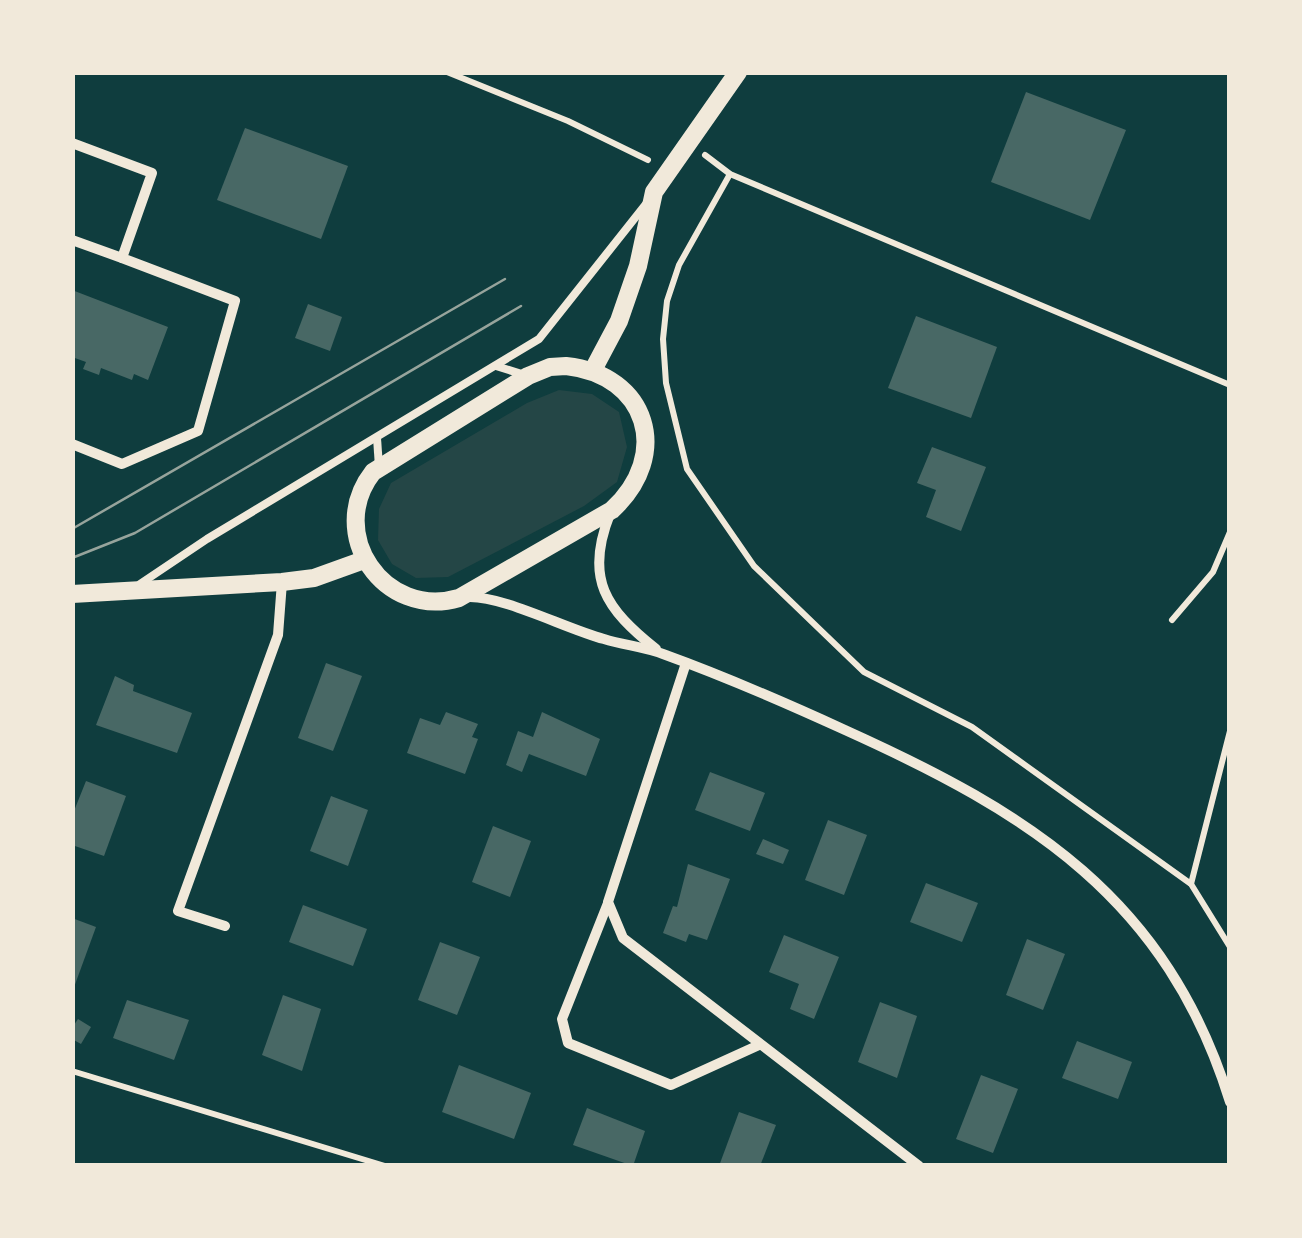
<svg xmlns="http://www.w3.org/2000/svg" width="1302" height="1238" viewBox="0 0 1302 1238" font-family="'Source Sans 3',sans-serif">
<rect width="100%" height="100%" fill="#0f3d3e"/>
<!-- green -->
<polygon fill="#244646" points="559,390 592,394 619,412 627,447 617,482 584,506 448,577 416,578 392,564 378,540 379,509 391,483 527,403"/>
<!-- building -->
<g fill="#486865">
<polygon points="1026,92 1126,130 1090,220 991,182"/>
<polygon points="245,128 348,166 321,239 217,200"/>
<polygon points="72,290 168,327 148,380 134,374 132,380 101,368 99,375 83,369 86,362 72,357"/>
<polygon points="308,304 342,317 330,351 295,338"/>
<polygon points="916,316 997,347 971,418 888,388"/>
<polygon points="932,447 986,467 961,531 926,517 936,490 917,483"/>
<polygon points="326,663 362,676 333,751 298,738"/>
<polygon points="115,676 134,685 133,691 192,713 177,753 96,725"/>
<polygon points="446,712 478,724 472,737 478,739 465,774 407,753 420,718 440,725"/>
<polygon points="542,712 600,739 586,776 529,754 522,772 506,765 518,731 533,737"/>
<polygon points="710,772 765,793 750,831 695,810"/>
<polygon points="86,781 126,796 104,856 72,845 72,816"/>
<polygon points="331,796 368,810 348,866 310,851"/>
<polygon points="828,820 867,835 844,895 805,880"/>
<polygon points="493,826 531,841 510,897 472,882"/>
<polygon points="763,839 789,850 783,864 756,854"/>
<polygon points="688,864 730,879 707,940 689,934 686,942 663,933 673,906 677,907"/>
<polygon points="926,883 978,903 962,942 910,922"/>
<polygon points="303,905 367,929 353,966 289,942"/>
<polygon points="72,918 96,927 73,990 72,990"/>
<polygon points="784,935 839,957 814,1019 790,1009 799,984 769,972"/>
<polygon points="1027,939 1065,954 1043,1010 1006,995"/>
<polygon points="440,942 480,957 457,1015 418,1000"/>
<polygon points="283,995 321,1009 302,1071 262,1055"/>
<polygon points="127,1000 189,1020 174,1060 113,1038"/>
<polygon points="880,1002 917,1016 897,1078 858,1062"/>
<polygon points="78,1019 91,1027 81,1044 72,1039 72,1028"/>
<polygon points="1077,1041 1132,1062 1118,1099 1062,1078"/>
<polygon points="459,1065 531,1093 514,1139 442,1112"/>
<polygon points="981,1075 1018,1089 993,1153 956,1139"/>
<polygon points="587,1108 645,1131 633,1166 573,1145"/>
<polygon points="739,1112 776,1125 760,1166 719,1166"/>
</g>
<g fill="none" stroke-linecap="round" stroke-linejoin="round">
<!-- path -->
<g stroke="#f1e9da" stroke-width="6">
<polyline points="447,72 568,121 648,160"/>
<polyline points="705,155 730,174 1230,385"/>
<polyline points="730,174 679,265 667,301 663,339 666,383 687,469 754,566 864,672 972,727 1191,884 1230,947"/>
<polyline points="1172,620 1213,572 1230,532"/>
<polyline points="1191,884 1230,731"/>
<polyline points="72,1071 385,1166"/>
</g>
<!-- service -->
<g stroke="#f1e9da" stroke-width="8">
<polyline points="496,366 525,375"/>
<polyline points="377,438 379,467"/>
<polyline points="140,584 207,539 539,339 646,204"/>
</g>
<!-- minor -->
<g stroke="#f1e9da" stroke-width="10">
<polyline points="72,143 152,173 122,258 235,301 198,431 122,464 72,444"/>
<polyline points="72,240 122,258"/>
<path d="M 610,514 C 584,579 606,609 656,649"/>
<path d="M 467,597 C 502,595 566,629 604,639 C 623,645 644,647 663,654 C 724,676 786,703 845,730 C 1029,813 1167,898 1230,1102"/>
<polyline points="686,663 608,902 623,938 919,1166"/>
<polyline points="608,903 562,1019 568,1043 671,1085 759,1045"/>
<polyline points="225,926 178,911 278,635 282,582"/>
</g>
<!-- tertiary -->
<g stroke="#f1e9da" stroke-width="18">
<path d="M 566,366 C 648,375 672,455 612,510 L 459,598 C 384,620 325,533 373,472 L 528,376 L 550,367 Z"/>
<polyline points="593,370 619,321 638,266 654,192 738,72"/>
<polyline points="72,594 282,582 314,578 364,560"/>
</g>
<!-- tram -->
<g stroke="#97a49c" stroke-width="2.5">
<polyline points="72,529 505,279"/>
<polyline points="72,558 135,533 521,306"/>
</g>
</g>
<!-- border -->
<rect width="1302" height="1238" fill="none" stroke="#f1e9da" stroke-width="150"/>
</svg>
